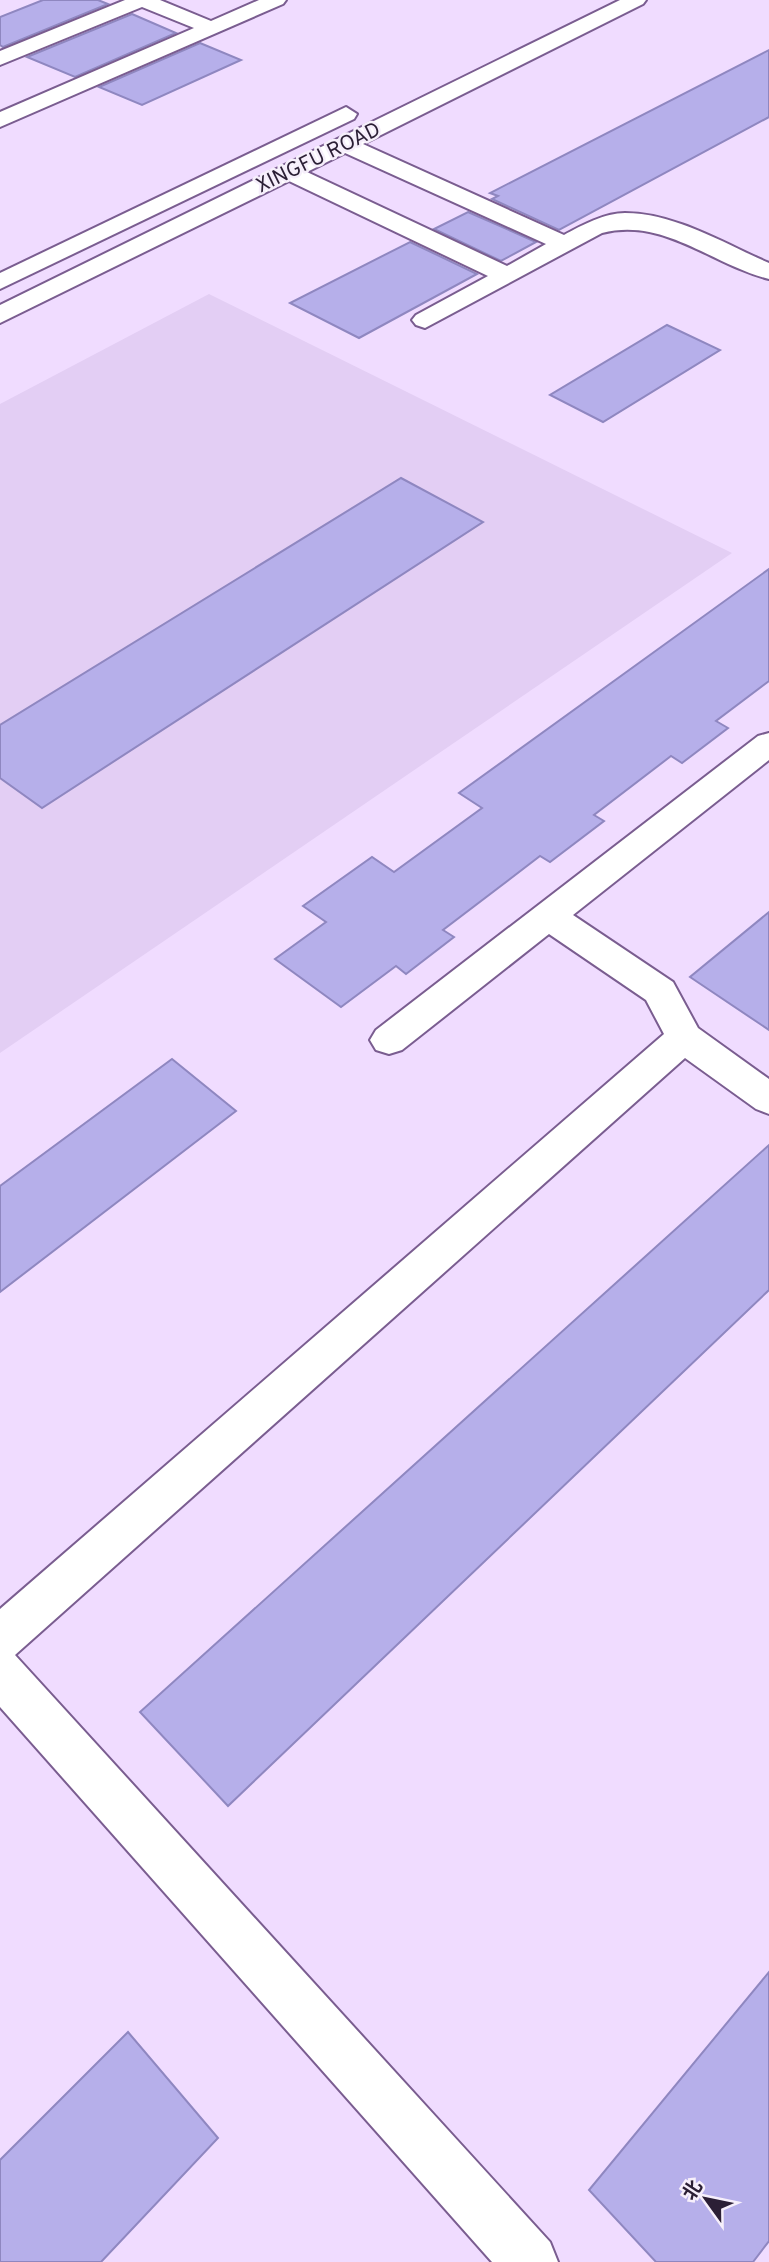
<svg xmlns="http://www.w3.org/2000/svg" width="769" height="2262" viewBox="0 0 769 2262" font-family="Overpass,'Noto Sans SC',sans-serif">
<rect width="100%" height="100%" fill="#f0dcff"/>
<!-- built -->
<polygon fill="#e3cef4" points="209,294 732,553 0,1053 0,404"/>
<!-- building -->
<g fill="#b6afea" stroke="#8f87c0" stroke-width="2">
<polygon points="43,0 98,0 108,4 3,47 0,45 0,17"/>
<polygon points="132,14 176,33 75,77 27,57"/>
<polygon points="200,43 241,60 142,105 99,87"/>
<polygon points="769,50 769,117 559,230 492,199 498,196 490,193"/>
<polygon points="468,212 536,242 501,261 434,229"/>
<polygon points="410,242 477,274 359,338 290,303"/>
<polygon points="667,325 720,350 603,422 550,395"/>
<polygon points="401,478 483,522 42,808 0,778 0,725"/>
<polygon points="769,569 769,681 716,721 728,728 682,763 671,756 594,815 604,821 550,862 540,856 443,930 454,937 406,974 396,966 341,1007 275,959 326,922 303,906 372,857 394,872 482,808 459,793"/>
<polygon points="769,912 769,1030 690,977"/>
<polygon points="172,1059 236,1111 0,1292 0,1186"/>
<polygon points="769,1145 769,1290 228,1806 140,1712"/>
<polygon points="769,1972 769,2241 753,2262 656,2262 589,2190"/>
<polygon points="128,2032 218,2138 101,2262 0,2262 0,2160"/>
</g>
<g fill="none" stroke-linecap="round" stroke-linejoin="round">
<!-- minor casing -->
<g stroke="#7a5d90" stroke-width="4">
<g id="minor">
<polygon points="125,0 160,0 211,21 259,0 286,0 283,4 0,127 0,112 194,28 142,7 0,65 0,51"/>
<path d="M 620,0 L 646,0 L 643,4 L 363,144 L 564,235 C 582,225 605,213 625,213 C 675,213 725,244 769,263 L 769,279 C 712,265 664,217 602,233 L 425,328 L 416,325 L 412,320 L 416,315 L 488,276 L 289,181 L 0,323 L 0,305 ZM 345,153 L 546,244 L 507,266 L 307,172 Z"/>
<polygon points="346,107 357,114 354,119 0,289 0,273"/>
<polygon points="769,733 769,760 573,915 673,982 698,1028 769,1079 769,1114 756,1109 685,1058 15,1655 550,2242 558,2262 492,2262 0,1707 0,1609 664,1034 646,1000 549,934 402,1050 389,1054 376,1050 370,1040 376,1030 758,736"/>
</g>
</g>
<!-- minor -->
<use href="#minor" fill="#fff" fill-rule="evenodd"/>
</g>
<g text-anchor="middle" stroke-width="5" stroke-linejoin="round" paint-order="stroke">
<!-- far-street labels -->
<g font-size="21" fill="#2b1f35" stroke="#f6effb">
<text transform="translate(318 157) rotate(-26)" y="7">XINGFU ROAD</text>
</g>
</g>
<!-- north arrow -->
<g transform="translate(706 2199) rotate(303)" stroke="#f6effb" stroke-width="5" paint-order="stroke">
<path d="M0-5L12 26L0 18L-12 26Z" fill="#2b1f35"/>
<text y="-10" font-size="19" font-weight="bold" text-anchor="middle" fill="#2b1f35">北</text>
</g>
</svg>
